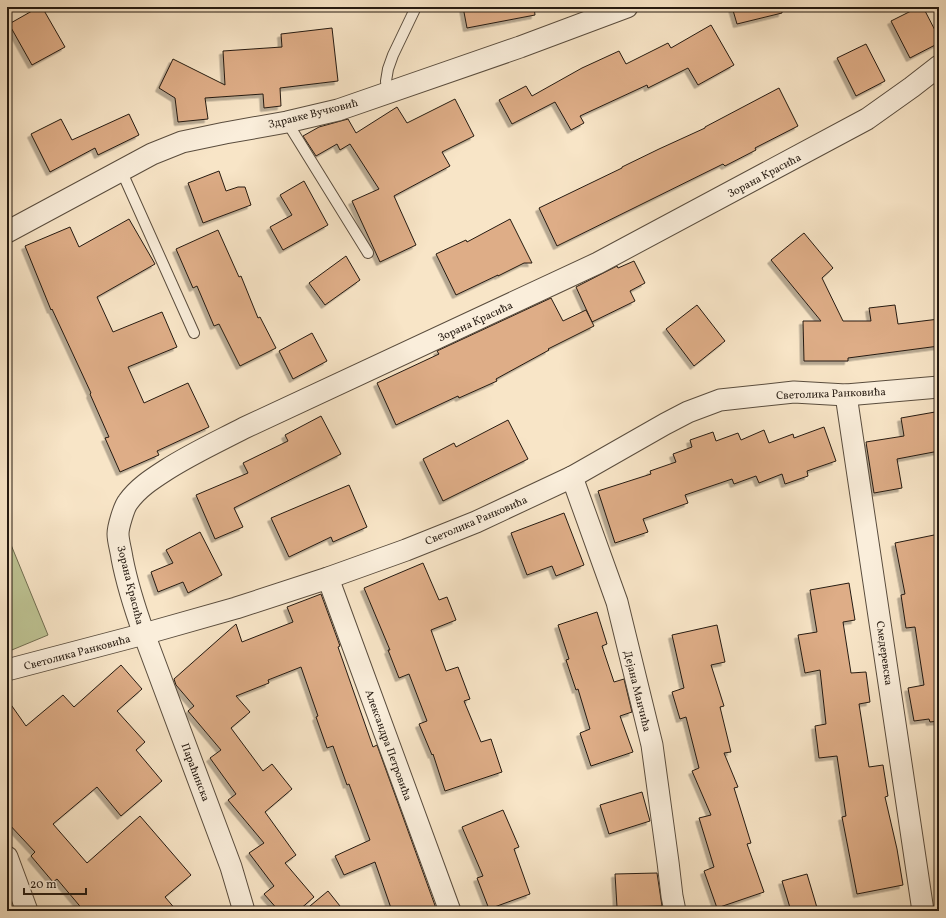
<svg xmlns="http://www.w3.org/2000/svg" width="946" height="918" viewBox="0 0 946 918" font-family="Vollkorn,serif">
<defs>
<filter id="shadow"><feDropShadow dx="-3.5" dy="3.5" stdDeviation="0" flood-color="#0004"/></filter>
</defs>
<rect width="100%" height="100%" fill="#f8e5c7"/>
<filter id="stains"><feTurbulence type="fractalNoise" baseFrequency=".005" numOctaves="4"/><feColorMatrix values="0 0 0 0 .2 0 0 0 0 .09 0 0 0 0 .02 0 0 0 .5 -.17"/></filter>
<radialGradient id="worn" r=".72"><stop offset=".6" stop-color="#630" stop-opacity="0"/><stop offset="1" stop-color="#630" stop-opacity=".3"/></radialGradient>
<!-- green -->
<polygon fill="#bec494" stroke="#726f52" points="7,535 48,635 7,652"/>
<!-- building -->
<g fill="#dead87" stroke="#251a11" filter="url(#shadow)">
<polygon points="39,7 42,7 65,47 32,65 9,24"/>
<polygon points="463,7 534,7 535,15 467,28"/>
<polygon points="732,7 782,7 782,13 737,24"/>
<polygon points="919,7 923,7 939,38 939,43 910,58 891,21"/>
<polygon points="711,25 734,65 698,85 688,68 648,88 647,85 580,116 584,123 571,130 555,102 512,124 499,100 526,86 532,96 582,68 619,51 626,64 668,43 671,48"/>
<polygon points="332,28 338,81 280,88 281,106 264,108 263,94 205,98 208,119 178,122 175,98 159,88 173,59 225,85 223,51 282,47 281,34"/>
<polygon points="866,44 885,81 856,96 837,58"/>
<polygon points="779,88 798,126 755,148 756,150 725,166 723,164 557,246 539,208 622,168 622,167 659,149 705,128 705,127"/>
<polygon points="455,99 474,136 442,152 450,166 394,196 416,245 380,262 352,201 379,189 350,144 340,150 337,144 316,156 303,136 319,127 348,119 356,133 397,107 407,123"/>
<polygon points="129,114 139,135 98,155 95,148 50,172 31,134 61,119 72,140"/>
<polygon points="219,171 226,191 238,187 245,187 251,205 203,223 188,183"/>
<polygon points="304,181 328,225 283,250 270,227 292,215 280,195"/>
<polygon points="129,219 155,264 97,297 113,332 162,312 177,347 128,367 144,403 188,383 209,427 157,451 159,455 120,472 105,438 109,437 90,394 91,393 52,309 51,310 25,246 70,227 79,247"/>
<polygon points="510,219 532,263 524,263 498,276 498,275 456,295 436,254 466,240 467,242"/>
<polygon points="218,230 239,277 241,276 258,318 260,317 276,348 240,366 219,324 214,326 197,286 193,288 176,249"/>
<polygon points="804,233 833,268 822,278 843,321 871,321 869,308 895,305 898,324 939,319 939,346 848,358 848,361 804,361 803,321 821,321 771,260"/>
<polygon points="346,256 360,280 325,305 309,283"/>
<polygon points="634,261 645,283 630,291 635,301 592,322 576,287 617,266 618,268"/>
<polygon points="551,298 563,321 586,310 594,326 548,349 549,350 496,379 497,381 459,398 458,396 396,425 377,383 439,354 437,351"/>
<polygon points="697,305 725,341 694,366 666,329"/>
<polygon points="312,333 327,361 293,379 279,351"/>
<polygon points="935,412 939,432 939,451 897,459 902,488 874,493 866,442 904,436 901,418"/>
<polygon points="321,416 341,454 234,508 243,527 215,539 196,495 248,473 243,463 288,441 285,435"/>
<polygon points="508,420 528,459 443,501 423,459 454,443 456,447"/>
<polygon points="824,427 836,461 807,471 808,476 785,484 782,474 759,483 756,476 734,484 732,479 685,495 688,503 643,519 648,532 615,543 598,491 651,474 650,471 676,462 673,454 692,447 690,440 713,432 716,441 738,433 741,440 764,430 769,443 793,434 794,438"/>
<polygon points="349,485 367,527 333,542 331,537 289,557 271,518"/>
<polygon points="564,513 584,565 556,576 552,566 527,575 511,533"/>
<polygon points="200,532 222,575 188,593 183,582 158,592 151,572 173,563 166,550"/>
<polygon points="939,534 939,721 930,722 929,719 914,721 908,688 924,685 915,627 906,628 901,595 905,594 895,543"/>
<polygon points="423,563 439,600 447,597 456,620 431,630 446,671 458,667 470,699 464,701 481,742 491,739 502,772 445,791 433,754 432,755 419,724 427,721 409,674 399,678 388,650 390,650 364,588"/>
<polygon points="849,583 855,620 843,622 851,673 866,672 870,702 859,704 869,767 883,765 888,796 885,797 897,849 903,885 857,894 842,817 846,816 837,756 819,758 815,726 826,724 820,670 805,673 798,635 817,632 810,590"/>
<polygon points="321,594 340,646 338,647 373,747 377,745 437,911 392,911 375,862 344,875 335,856 370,840 349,784 347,785 333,746 327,748 316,717 318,716 301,667 268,680 269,683 236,696 250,712 231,728 263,771 272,764 292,789 265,812 296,855 285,863 314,897 298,911 279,911 264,894 274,886 249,853 264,843 228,800 236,794 210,758 221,750 188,711 194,706 176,685 174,679 236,624 242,642 293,622 287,607"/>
<polygon points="597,612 607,644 602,646 614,682 624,679 632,712 620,716 633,752 591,766 580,733 590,729 578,689 576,690 566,660 569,659 558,625"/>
<polygon points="717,625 725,662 711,665 724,706 720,707 731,752 724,753 738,787 734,788 751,843 747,844 764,892 717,908 704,871 714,867 699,818 711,815 692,771 699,768 686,717 680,719 672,692 684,688 672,635"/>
<polygon points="121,665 142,689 117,711 145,742 136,750 162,781 121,816 97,787 53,824 87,863 140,816 191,875 165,897 177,911 84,911 57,879 53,882 31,856 35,852 7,822 7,699 26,726 63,695 74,707"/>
<polygon points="642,792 650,821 609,834 600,805"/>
<polygon points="503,810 519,847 514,849 530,894 489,909 477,878 483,876 462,827"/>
<polygon points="657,873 662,906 617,907 615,874"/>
<polygon points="807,874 818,911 791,911 782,881"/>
<polygon points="328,891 344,911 304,911"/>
</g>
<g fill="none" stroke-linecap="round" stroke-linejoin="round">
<!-- service casing -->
<g stroke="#5a4d3e" stroke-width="12">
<g id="service">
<polyline points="387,93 386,81 388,69 393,55 416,7"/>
<polyline points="287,122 368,253"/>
<polyline points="121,170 194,333"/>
</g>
</g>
<!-- minor casing -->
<g stroke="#5a4d3e" stroke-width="23">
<g id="minor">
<polyline points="7,232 152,154 182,142 225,133 287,122 338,110 520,47 627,7"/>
<polyline points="846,395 923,911"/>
<polyline points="572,477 617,602 652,745 668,862 672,896 675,911"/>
<polyline points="328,578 450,911"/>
<polyline points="7,670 144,634 236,608 328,578 406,550 476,522 572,477 665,424 688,412 720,400 794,392 846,395 939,387"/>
<polyline points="7,857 27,911"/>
<path d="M 244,911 L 231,867 L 144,634 C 135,609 127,584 122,558 C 121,550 118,541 118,534 C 118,527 124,507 128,502 C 138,488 152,479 166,470 C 191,454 217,442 244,428 L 598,263 L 867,119 L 912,87 L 939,66"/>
</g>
</g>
<!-- service -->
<use href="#service" stroke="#faeedb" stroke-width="10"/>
<!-- minor -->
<use href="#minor" stroke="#faeedb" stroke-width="21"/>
</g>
<g text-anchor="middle" stroke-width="3.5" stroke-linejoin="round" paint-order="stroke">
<!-- street labels -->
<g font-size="11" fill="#251a11" stroke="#faeedb">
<text transform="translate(313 113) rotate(-14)" y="4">Здравке Вучковић</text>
<text transform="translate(764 175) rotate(-28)" y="4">Зорана Красића</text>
<text transform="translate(475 321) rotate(-25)" y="4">Зорана Красића</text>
<text transform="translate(831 393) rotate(-2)" y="4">Светолика Ранковића</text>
<text transform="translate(476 520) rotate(-23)" y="4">Светолика Ранковића</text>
<text transform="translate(131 585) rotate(76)" y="4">Зорана Красића</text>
<text transform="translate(77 652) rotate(-15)" y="4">Светолика Ранковића</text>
<text transform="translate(885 653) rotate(82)" y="4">Смедеревска</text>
<text transform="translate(638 691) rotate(76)" y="4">Дејана Манчића</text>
<text transform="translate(389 745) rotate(70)" y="4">Александра Петровића</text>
<text transform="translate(196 772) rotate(69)" y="4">Параћинска</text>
</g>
</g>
<!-- margin -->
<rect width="946" height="918" fill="none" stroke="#f8e5c7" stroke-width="24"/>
<rect x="8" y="8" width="930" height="902" fill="none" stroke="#251a11" stroke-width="2"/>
<rect x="12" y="12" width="922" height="894" fill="none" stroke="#251a11"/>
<!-- scale -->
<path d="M24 888v6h62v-6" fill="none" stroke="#251a11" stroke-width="2"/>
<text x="30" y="888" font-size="12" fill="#251a11" stroke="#faeedb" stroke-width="3" paint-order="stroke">20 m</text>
<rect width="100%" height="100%" filter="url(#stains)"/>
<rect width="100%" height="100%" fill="url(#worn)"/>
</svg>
